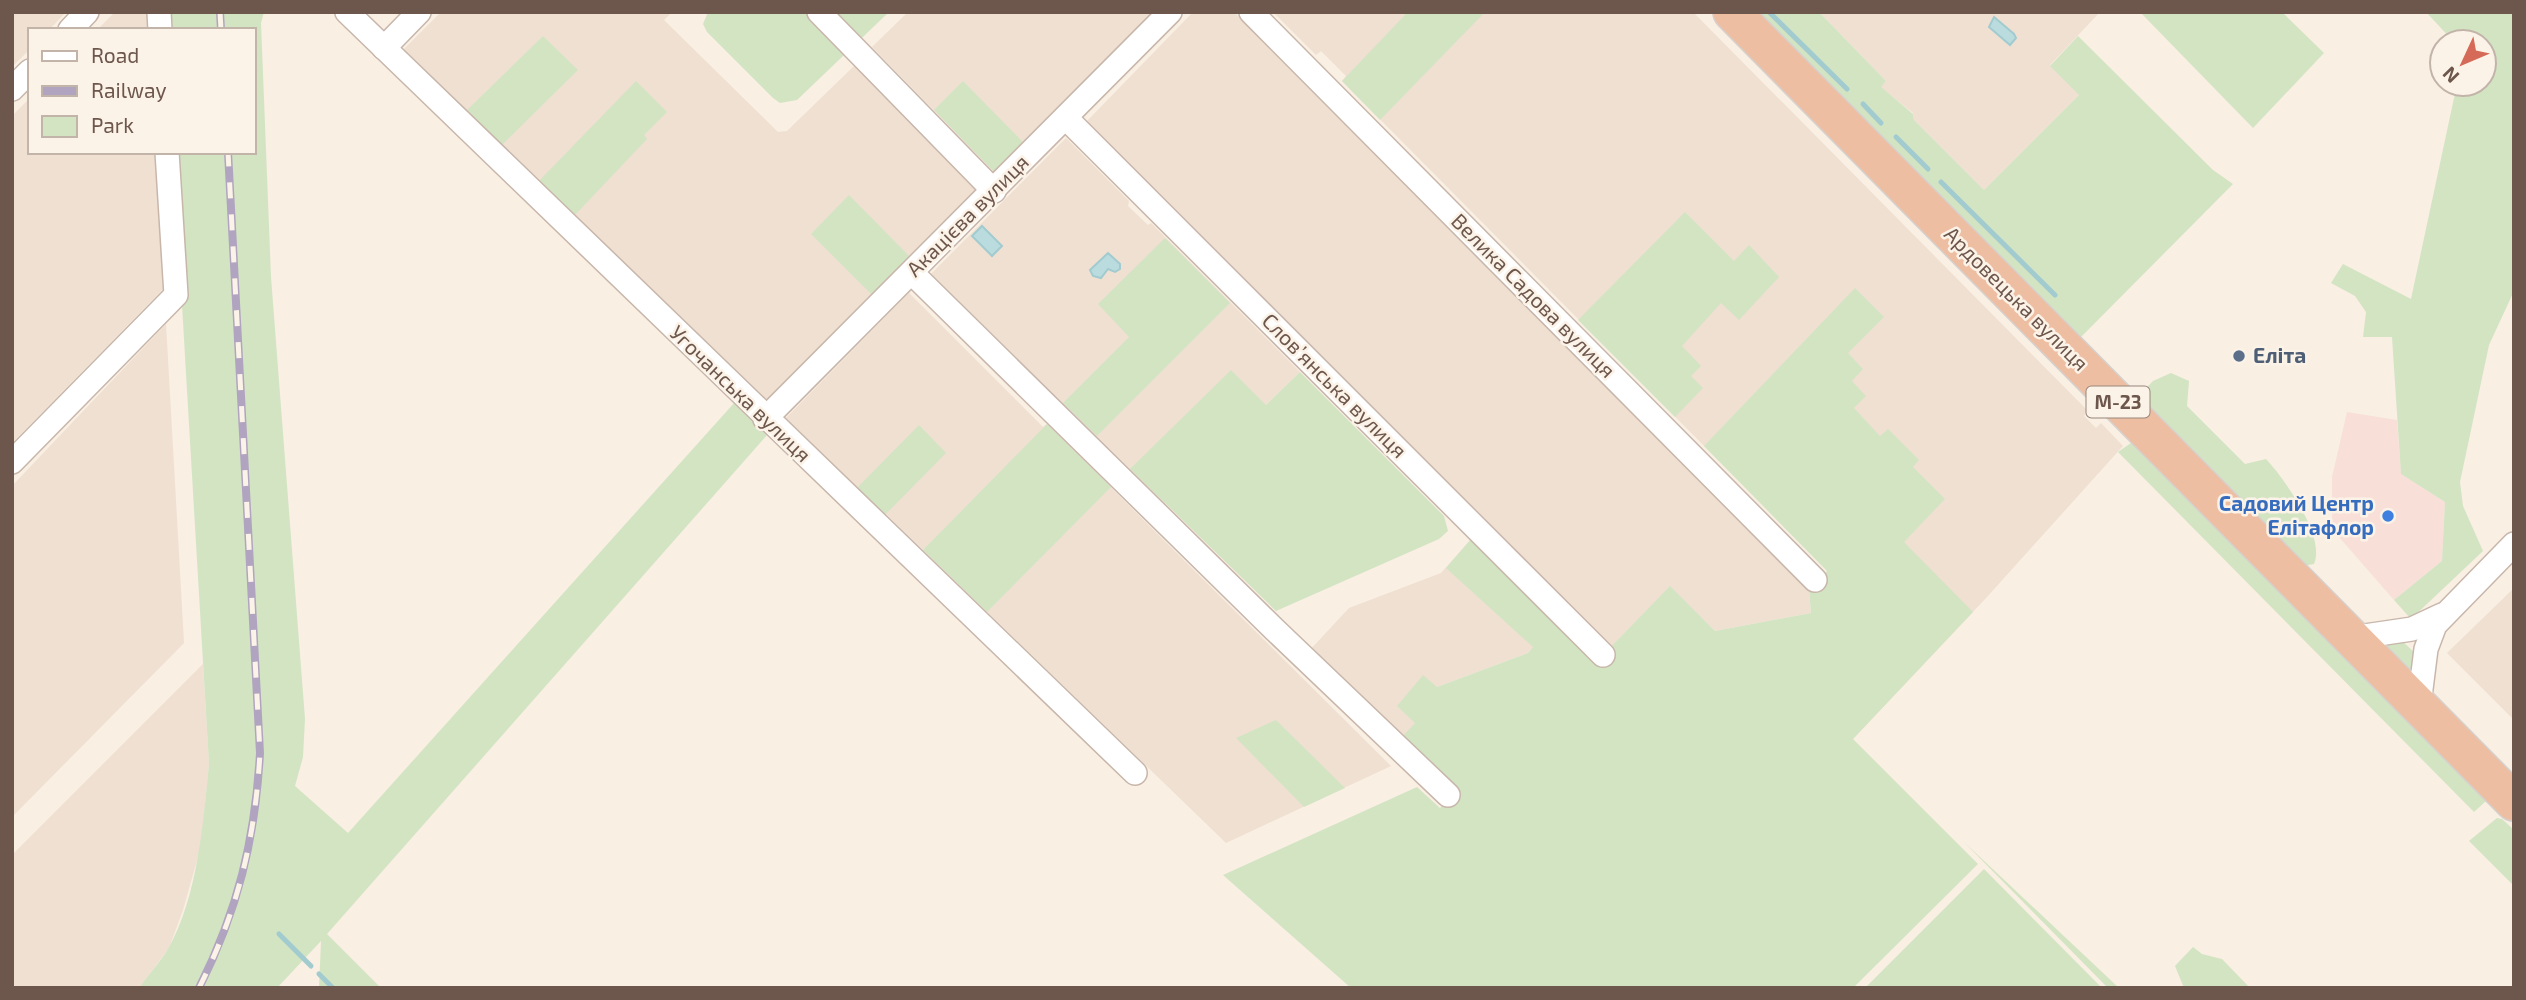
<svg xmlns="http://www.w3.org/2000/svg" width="2526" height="1000" viewBox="0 0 2526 1000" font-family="'Exo 2',sans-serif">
<rect width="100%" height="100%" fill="#f9efe3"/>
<!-- residential -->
<g fill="#efe0d2">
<polygon points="12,12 66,12 49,30 30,30 30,49 12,67"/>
<polygon points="115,12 150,12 152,30 97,30"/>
<polygon points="441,12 672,12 664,20 778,132 787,131 855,65 978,192 767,402 404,49"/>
<polygon points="908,12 1153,12 995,173 872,47"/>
<polygon points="1193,12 1234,12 1809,591 1811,613 1715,631 1670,587 1612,646 1511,545 1506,549 1484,527 1488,522 1087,121"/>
<polygon points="1273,12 1693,12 2088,411 2084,416 2096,428 2101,423 2123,446 1987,597 1853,739 1852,595 1342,81 1346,76 1321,51 1316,55"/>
<polygon points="1819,12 2100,12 2050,65 2080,94 1984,190 1914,120 1913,113 1880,87 1886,81"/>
<polygon points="30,98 30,152 160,152 167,285 12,443 12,116"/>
<polygon points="1066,138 1129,201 1128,206 1148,225 1151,223 1300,372 1165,503 931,274"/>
<polygon points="909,293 1043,427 1047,424 1391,766 1226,843 886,514 881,519 782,422"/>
<polygon points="166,324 184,643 12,817 12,486"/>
<polygon points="1472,538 1556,621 1528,653 1437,687 1458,789 1309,651 1349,608 1441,573"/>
<polygon points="2514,588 2514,720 2447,653"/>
<polygon points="203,664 209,764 201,846 183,910 169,948 139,988 12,988 12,855"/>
</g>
<!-- commercial -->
<polygon fill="#f8dfd8" points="2347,412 2397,420 2401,474 2445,502 2442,561 2394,600 2332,529 2332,477"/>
<!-- green -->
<g fill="#d3e4c3">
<path d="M 165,12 L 264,12 L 261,23 L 271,277 L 305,719 L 303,757 L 295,786 L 348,833 L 735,402 L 768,434 L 327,934 L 381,988 L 319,988 L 321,941 L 277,988 L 139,988 C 148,975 160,962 168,949 C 198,896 203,823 209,764 L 173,152 L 254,152 L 254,30 L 166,30 Z"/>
<polygon points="708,12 889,12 797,100 780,103 773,98 707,32 703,24"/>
<polygon points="1403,12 1485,12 1380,120 1342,81 1405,15"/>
<polygon points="1752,12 1819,12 1886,81 1881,87 1913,114 1914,120 1984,190 2079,95 2050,66 2078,36 2213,170 2233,184 2080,338"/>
<polygon points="2140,12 2282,12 2324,53 2253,128"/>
<polygon points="2426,12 2514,12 2514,291 2489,345 2460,482 2463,506 2483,551 2411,619 2394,600 2442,561 2445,502 2401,474 2392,337 2363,337 2366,312 2355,296 2331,283 2343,264 2411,299 2457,84 2484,84 2484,42 2454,42"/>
<polygon points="543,36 578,70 502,145 467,110"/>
<polygon points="636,81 667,112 644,135 647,139 574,216 539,181"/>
<polygon points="963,81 1024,143 995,173 934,110"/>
<polygon points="849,195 911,258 873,296 811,234"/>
<polygon points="1685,212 1734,261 1749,245 1779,277 1739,320 1721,303 1682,346 1701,366 1691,376 1703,388 1675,417 1578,320"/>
<polygon points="1165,238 1230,303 1097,436 1063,403 1129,337 1098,304"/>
<polygon points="1855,288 1884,317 1848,353 1863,369 1852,381 1866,396 1854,408 1880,436 1888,429 1919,460 1913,467 1945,499 1904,542 1973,612 1853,739 1978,864 1853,988 1351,988 1223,875 1417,787 1440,808 1457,789 1402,737 1415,723 1397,706 1423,675 1437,687 1528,653 1533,647 1446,568 1472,538 1603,655 1670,586 1715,631 1811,613 1809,591 1827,571 1704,446"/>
<polygon points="1231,370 1266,405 1300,372 1444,516 1448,531 1439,539 1276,611 1130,469"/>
<path d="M 2171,373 L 2189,381 L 2187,406 L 2245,464 L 2266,459 C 2284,478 2326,537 2314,564 L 2303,566 L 2135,400 L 2153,381 Z"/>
<polygon points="1047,424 1111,487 987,612 923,550"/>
<polygon points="919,425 946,453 881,519 853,492"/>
<polygon points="2131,443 2138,445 2486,801 2474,812 2118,452"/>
<polygon points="2401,640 2416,654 2417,668 2411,675 2385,646"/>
<polygon points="1276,720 1345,788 1304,807 1236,738"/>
<polygon points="2497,818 2502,819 2514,830 2514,886 2469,841"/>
<polygon points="1964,842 2119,988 2108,988"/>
<polygon points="1984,869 2102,988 1865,988"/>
<polygon points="2193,947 2202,954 2222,959 2250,988 2184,988 2175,966"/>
</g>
<!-- water -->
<g fill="#badcdf" stroke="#a2cbd0" stroke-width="2">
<polygon points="1994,17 2014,34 2016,38 2010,45 1989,27"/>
<polygon points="982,226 1002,246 992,256 972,236"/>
<polygon points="1108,253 1120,264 1120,269 1115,272 1108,269 1101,278 1093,276 1090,270"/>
</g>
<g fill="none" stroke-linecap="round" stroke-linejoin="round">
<!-- stream -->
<g stroke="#a2cbd0" stroke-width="5">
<polyline points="1769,12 1847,89"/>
<polyline points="1863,104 1881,123"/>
<polyline points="1896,137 1928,169"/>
<polyline points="1941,182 2055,295"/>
<polyline points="279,934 311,966"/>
<polyline points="319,974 333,988"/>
</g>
<!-- minor casing -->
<g stroke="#c8b6ab" stroke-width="26">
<g id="minor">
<polyline points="159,12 160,30"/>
<polyline points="347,12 1135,773"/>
<polyline points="819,12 994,191"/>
<polyline points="1251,12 1815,580"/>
<polyline points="70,30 87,12"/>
<polyline points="384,48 419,12"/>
<polyline points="12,89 30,71"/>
<polyline points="1066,118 1603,655"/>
<polyline points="912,273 1274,629 1448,795"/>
<polyline points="765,419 1170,12"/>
<polyline points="12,462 176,295 167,152"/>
<polyline points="2351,638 2412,629 2442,615"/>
<polyline points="2419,705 2426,649 2435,625 2514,544"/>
</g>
</g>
<!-- trunk casing -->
<g stroke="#d6d0cd" stroke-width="40">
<polyline id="trunk" points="1732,12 2514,802"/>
</g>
<!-- minor -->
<use href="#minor" stroke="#fff" stroke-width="23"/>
<!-- trunk -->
<use href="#trunk" stroke="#eebea2" stroke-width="37"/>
<!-- rail casing -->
<g stroke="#b1a4c0" stroke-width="8">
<g id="rail">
<polyline points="220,12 221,30"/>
<path d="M 199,988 C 238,910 255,840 260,753 L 228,152"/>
</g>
</g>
<!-- rail -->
<use href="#rail" stroke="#fcf3e8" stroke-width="5" stroke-dasharray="16" stroke-linecap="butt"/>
</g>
<!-- markers -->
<circle fill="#5c6f8a" stroke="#fcf3e8" stroke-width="2.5" cx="2239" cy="356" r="7"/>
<circle fill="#3f7fe0" stroke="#fcf3e8" stroke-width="2.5" cx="2388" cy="516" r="7"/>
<g text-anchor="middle" stroke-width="5" stroke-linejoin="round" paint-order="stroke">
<!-- shield labels -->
<rect fill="#fcf3e8" stroke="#98857b" stroke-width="2" x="2086.5" y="386.5" width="63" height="31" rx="5"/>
<g font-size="19" font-weight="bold" fill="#6d564c">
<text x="2118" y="409">М-23</text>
</g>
<!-- street labels -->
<g font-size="21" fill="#6d564c" stroke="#fcf3e8">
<text transform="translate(968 216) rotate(-45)" y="7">Акацієва вулиця</text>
<text transform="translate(1533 296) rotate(45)" y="7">Велика Садова вулиця</text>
<text transform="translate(2016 299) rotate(45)" y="7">Ардовецька вулиця</text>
<text transform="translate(1334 386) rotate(45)" y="7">Словʼянська вулиця</text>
<text transform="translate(740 394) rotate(44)" y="7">Угочанська вулиця</text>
</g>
<!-- service labels -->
<g font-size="21" font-weight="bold" fill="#4e5e75" stroke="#fcf3e8" text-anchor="start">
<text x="2253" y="363">Еліта</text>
</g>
<!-- shop labels -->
<g font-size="21" font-weight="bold" fill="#366cbe" stroke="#fcf3e8" text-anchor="end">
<text x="2374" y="511">Садовий Центр<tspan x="2374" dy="24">Елітафлор</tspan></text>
</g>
</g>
<!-- border -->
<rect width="2526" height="1000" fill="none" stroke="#6d564c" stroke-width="28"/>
<!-- legend -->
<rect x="28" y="28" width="228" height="126" fill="#fcf3e8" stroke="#c3b4aa" stroke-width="2"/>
<rect x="42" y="51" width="35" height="10" fill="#ffffff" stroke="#c3b4aa" stroke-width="2"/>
<text x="91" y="63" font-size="21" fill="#6d564c">Road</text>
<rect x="42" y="86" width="35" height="10" fill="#b1a4c0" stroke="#c3b4aa" stroke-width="2"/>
<text x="91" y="98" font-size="21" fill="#6d564c">Railway</text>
<rect x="42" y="116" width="35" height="21" fill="#d3e4c3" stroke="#c3b4aa" stroke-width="2"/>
<text x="91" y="133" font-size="21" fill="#6d564c">Park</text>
<!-- north arrow -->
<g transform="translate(2463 63) rotate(226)"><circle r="33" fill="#fcf3e8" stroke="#c3b4aa" stroke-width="2"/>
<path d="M0-5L12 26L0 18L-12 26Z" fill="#d46a57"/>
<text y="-10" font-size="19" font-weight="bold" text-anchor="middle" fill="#6d564c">N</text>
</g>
</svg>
